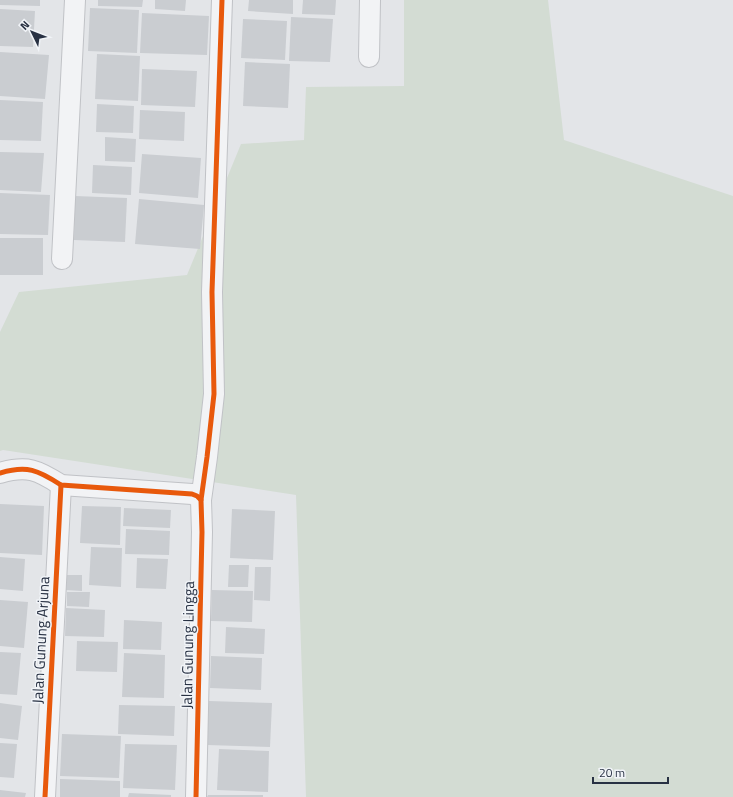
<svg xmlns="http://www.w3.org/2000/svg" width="733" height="797" viewBox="0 0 733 797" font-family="'Titillium Web',sans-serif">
<rect width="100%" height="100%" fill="#e3e5e8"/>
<!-- green -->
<polygon fill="#d3dcd3" points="404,0 548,0 564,140 733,196 733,797 306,797 296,495 3,450 0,451 0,332 19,292 187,275 241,144 304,140 306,87 404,86"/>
<!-- building -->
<g fill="#cacdd1">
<polygon points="0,0 40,0 40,6 0,5"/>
<polygon points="98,0 143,0 142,7 98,6"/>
<polygon points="155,0 186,0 185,11 155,9"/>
<polygon points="249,0 293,0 293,14 248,11"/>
<polygon points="303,0 336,0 335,15 302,14"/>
<polygon points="90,8 139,10 137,53 88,51"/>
<polygon points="0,9 35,11 33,47 0,46"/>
<polygon points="142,13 209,16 207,55 140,53"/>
<polygon points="291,17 333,19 330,62 289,61"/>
<polygon points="243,19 287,21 285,60 241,58"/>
<polygon points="0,52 49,55 45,99 0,96"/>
<polygon points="97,54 140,56 138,101 95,99"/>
<polygon points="245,62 290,64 288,108 243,106"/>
<polygon points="142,69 197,71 195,107 141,105"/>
<polygon points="0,100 43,102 41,141 0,140"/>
<polygon points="97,104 134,106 133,133 96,132"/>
<polygon points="140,110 185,112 184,141 139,139"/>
<polygon points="105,137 136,139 135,162 105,161"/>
<polygon points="0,152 44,153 41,192 0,190"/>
<polygon points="142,154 201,158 198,198 139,193"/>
<polygon points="93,165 132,167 131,195 92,193"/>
<polygon points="0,193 50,195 48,235 0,234"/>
<polygon points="75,196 127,198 125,242 74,240"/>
<polygon points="139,199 204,205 200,249 135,244"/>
<rect x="0" y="238" width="43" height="37"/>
<polygon points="0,504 44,506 42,555 0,553"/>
<polygon points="82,506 121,507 120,545 80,543"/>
<polygon points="124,508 171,510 170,528 123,526"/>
<polygon points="232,509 275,511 273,560 230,558"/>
<polygon points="126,529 170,531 169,555 125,554"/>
<polygon points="91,547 122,548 121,587 89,585"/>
<polygon points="0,557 25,559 23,591 0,589"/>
<polygon points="137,558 168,559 166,589 136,588"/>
<polygon points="229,565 249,565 248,587 228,587"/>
<polygon points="255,567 271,567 270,601 254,600"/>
<polygon points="67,575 82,575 82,591 66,590"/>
<polygon points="212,590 253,591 252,622 211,621"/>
<polygon points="67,592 90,592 89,607 67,606"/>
<polygon points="0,600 28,602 24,648 0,646"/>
<polygon points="66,608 105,610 104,637 65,636"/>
<polygon points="124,620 162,622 161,650 123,649"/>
<polygon points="226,627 265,629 264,654 225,653"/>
<polygon points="77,641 118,642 117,672 76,671"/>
<polygon points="0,652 21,653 17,695 0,694"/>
<polygon points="124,653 165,655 164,698 122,697"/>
<polygon points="211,656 262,658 261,690 210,688"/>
<polygon points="209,701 272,703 270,747 207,745"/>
<polygon points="0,703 22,706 18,740 0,738"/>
<polygon points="119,705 175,706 174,736 118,734"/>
<polygon points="62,734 121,736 119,778 60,776"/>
<polygon points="0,743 17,744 14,778 0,777"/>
<polygon points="125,744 177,745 175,790 123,788"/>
<polygon points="219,749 269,751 268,792 217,790"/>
<polygon points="60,779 120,781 120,797 60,797"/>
<polygon points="0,790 26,793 25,797 0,797"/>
<polygon points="129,793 171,795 171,797 128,797"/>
<polygon points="208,795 263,795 263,797 207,797"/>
</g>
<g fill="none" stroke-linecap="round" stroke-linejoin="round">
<!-- street casing -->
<g stroke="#c0c2c6" stroke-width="22">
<g id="street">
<polyline points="369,57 370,0"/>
<polyline points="62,259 75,0"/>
<path d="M 0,473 C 27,465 38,470 61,485 L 192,494 L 197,496 L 201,500 L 202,532 L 196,797"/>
<polyline points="201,500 207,457 214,394 212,292 222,0"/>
<polyline points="45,797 61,485"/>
</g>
</g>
<!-- street -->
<use href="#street" stroke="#f2f3f5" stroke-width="20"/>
<!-- cycleway casing -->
<g stroke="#f1f4f8" stroke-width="8">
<g id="cycleway">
<path d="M 0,473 C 27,465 38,470 61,485 L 192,494 L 197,496 L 201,500 L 202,532 L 196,797"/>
<polyline points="201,500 207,457 214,394 212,292 222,0"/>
<polyline points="45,797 61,485"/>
</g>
</g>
<!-- cycleway -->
<use href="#cycleway" stroke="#e8590c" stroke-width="5"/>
</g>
<g text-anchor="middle" stroke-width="3" stroke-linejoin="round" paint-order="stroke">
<!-- street labels -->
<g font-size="15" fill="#283143" stroke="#f1f4f8">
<text transform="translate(41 640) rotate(-87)" y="5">Jalan Gunung Arjuna</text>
<text transform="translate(188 645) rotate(-89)" y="5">Jalan Gunung Lingga</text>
</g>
</g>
<!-- north arrow -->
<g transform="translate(32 32) rotate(313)" stroke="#f1f4f8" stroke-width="3" paint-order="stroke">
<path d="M0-3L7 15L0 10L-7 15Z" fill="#283143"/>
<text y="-6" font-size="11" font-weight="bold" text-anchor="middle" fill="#283143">N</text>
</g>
<!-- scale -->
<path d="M593 777v6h75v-6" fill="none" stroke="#283143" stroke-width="2"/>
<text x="599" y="777" font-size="12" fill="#283143" stroke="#f1f4f8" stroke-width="3" paint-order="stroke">20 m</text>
</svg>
